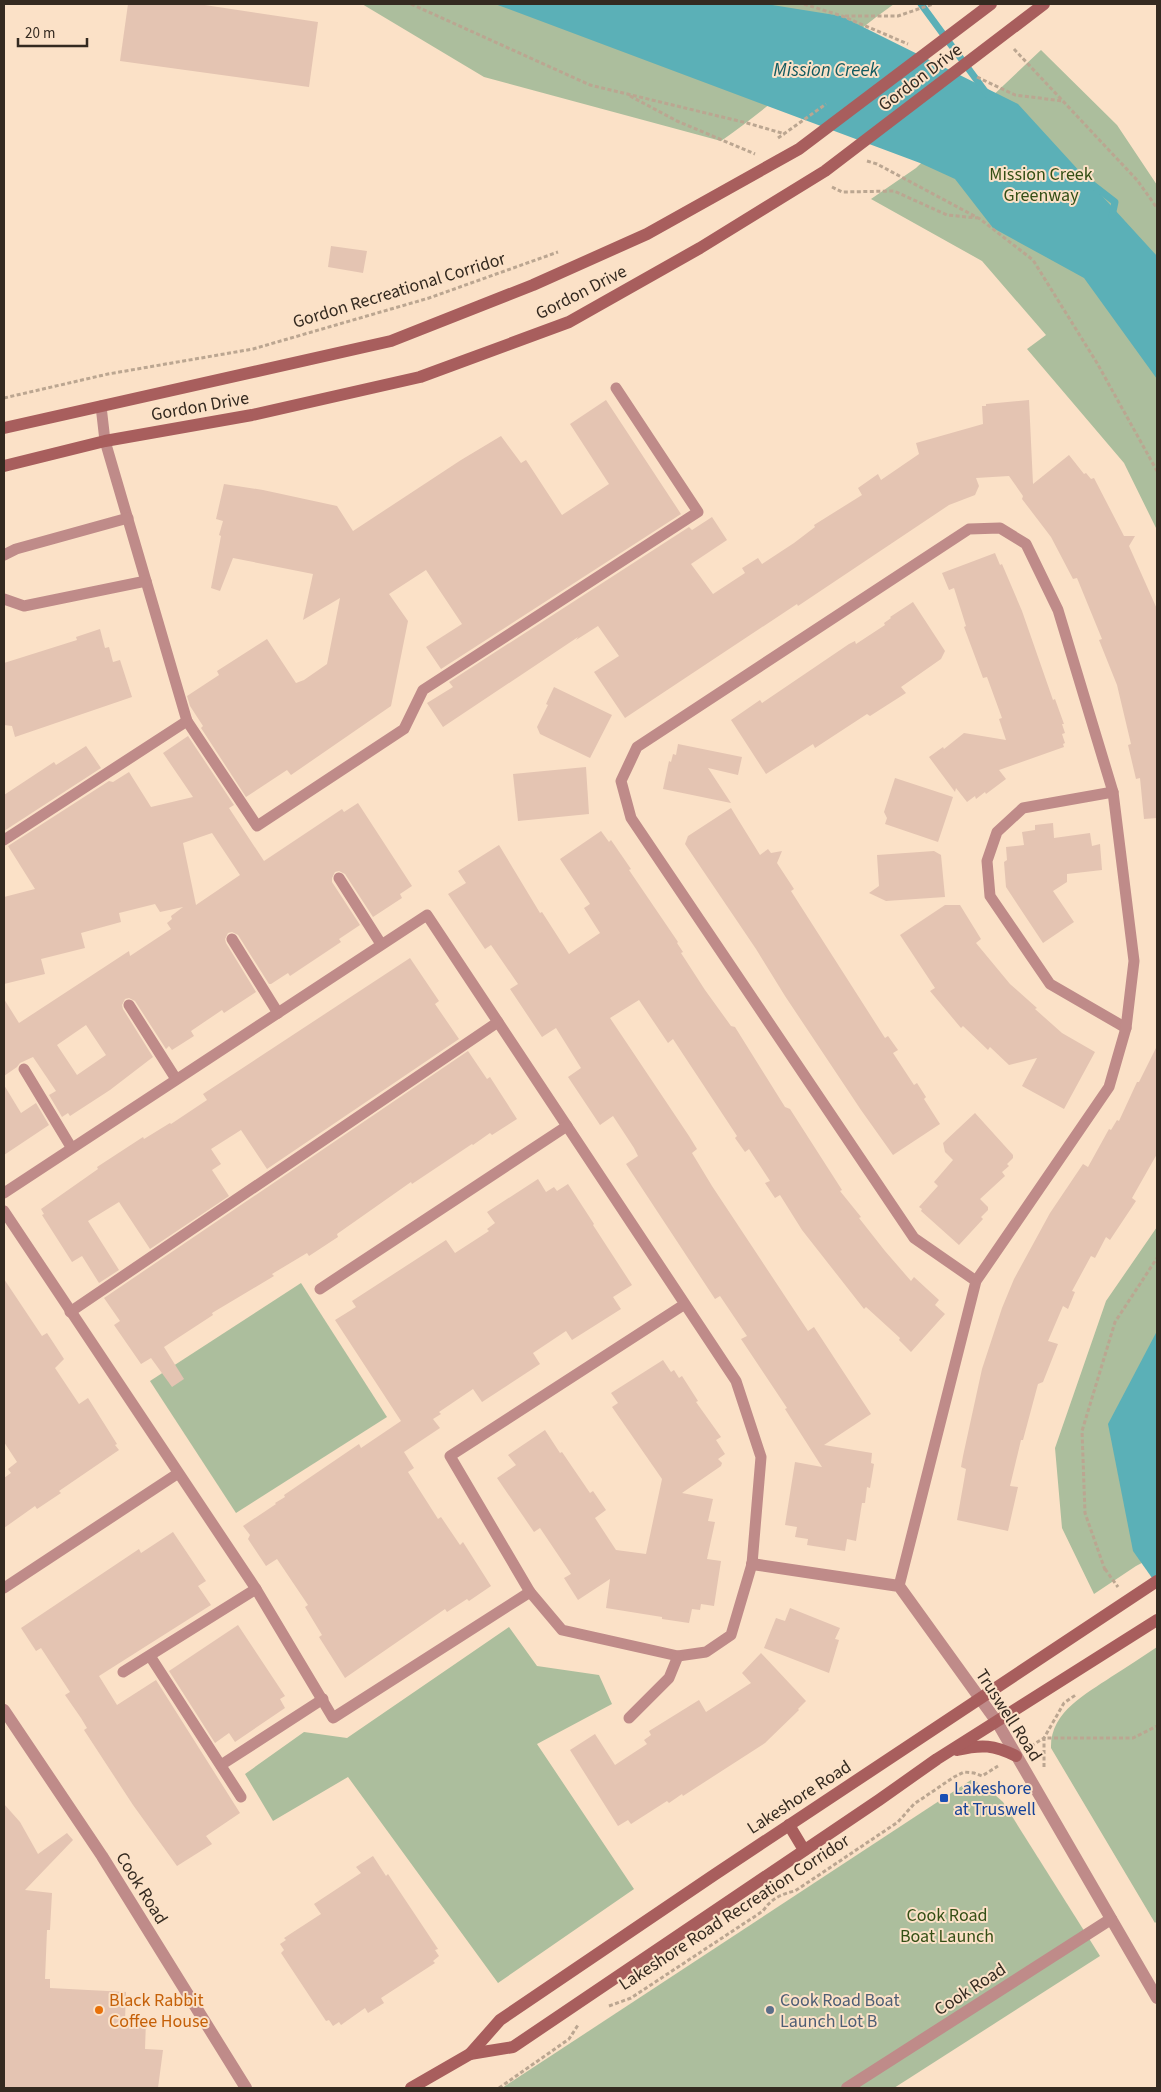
<svg xmlns="http://www.w3.org/2000/svg" width="1161" height="2092" viewBox="0 0 1161 2092" font-family="'Source Sans 3',sans-serif">
<rect width="100%" height="100%" fill="#fbe1c7"/>
<!-- green -->
<g fill="#acbe9d">
<path d="M 362,4 L 894,4 C 834,47 781,99 721,141 L 484,77 Z"/>
<polygon points="1041,50 1117,125 1157,185 1157,530 1124,463 1027,349 1046,335 982,261 871,199 916,168"/>
<polygon points="1157,1227 1157,1555 1136,1566 1094,1594 1062,1528 1055,1448 1106,1301"/>
<polygon points="301,1283 387,1417 236,1513 150,1381"/>
<polygon points="509,1627 537,1666 599,1675 612,1704 537,1744 634,1889 498,1983 348,1777 273,1821 245,1774 304,1732 347,1738"/>
<path d="M 1157,1647 L 1157,1921 L 1155,1923 L 1051,1748 C 1050,1712 1086,1694 1111,1677 C 1127,1667 1142,1657 1157,1647 Z"/>
<polygon points="971,1780 985,1786 1003,1802 1100,1956 894,2088 502,2088"/>
</g>
<!-- water -->
<g fill="#5bb0b7">
<polygon points="495,4 766,4 841,16 1018,104 1157,256 1157,379 1084,278 993,228 955,179 920,163"/>
<polygon points="1157,1331 1157,1585 1133,1551 1108,1424"/>
</g>
<g fill="none" stroke-linecap="round" stroke-linejoin="round">
<!-- stream -->
<g stroke="#5bb0b7" stroke-width="7">
<polyline points="921,4 987,94"/>
<polyline points="1084,178 1115,202 1112,216"/>
</g>
</g>
<!-- building -->
<g fill="#e4c4b2" fill-rule="evenodd">
<polygon points="128,4 198,4 318,22 309,87 120,61"/>
<polygon points="331,246 367,251 363,273 328,267"/>
<polygon points="606,400 681,514 441,669 426,647 462,624 426,570 389,594 408,621 391,706 291,775 287,770 246,797 201,728 203,726 190,706 187,696 219,675 217,671 267,639 296,683 304,680 327,664 340,598 303,620 313,574 233,558 220,591 211,588 221,536 219,535 223,521 216,519 224,484 263,490 337,506 353,531 461,460 501,436 521,463 526,460 562,515 609,484 570,424"/>
<polygon points="1029,400 1033,484 1069,455 1084,474 1086,473 1091,479 1094,478 1124,536 1135,536 1129,546 1157,609 1157,818 1144,819 1140,778 1136,779 1128,745 1131,744 1117,685 1099,640 1102,639 1077,578 1073,579 1051,537 1022,499 1023,496 1009,476 976,478 979,486 975,495 949,505 798,606 797,604 625,718 594,672 619,656 598,626 576,640 578,637 443,727 427,703 453,687 449,682 689,527 692,530 712,517 727,540 691,564 713,594 745,573 742,568 758,558 762,564 794,543 815,527 814,525 862,495 858,488 878,474 881,480 919,454 916,443 983,424 982,406 986,406 986,404"/>
<polygon points="995,553 1000,565 1002,564 1022,611 1053,700 1055,699 1064,724 1062,724 1065,733 1062,734 1065,743 1063,744 1064,747 999,770 1006,779 986,794 985,792 976,799 975,796 967,802 956,788 955,792 929,757 943,747 944,749 964,733 1006,740 999,719 1002,718 987,677 983,678 964,627 966,626 954,588 949,590 942,573"/>
<polygon points="913,602 945,651 941,659 901,687 906,693 870,716 867,714 815,748 813,744 766,774 731,720 760,700 762,703 849,644 855,641 856,644 885,625 884,623 891,618 890,617"/>
<polygon points="100,629 105,648 109,647 113,662 120,660 132,697 15,737 12,726 4,725 4,663 77,640 76,637"/>
<polygon points="554,687 612,715 590,758 540,734 537,727 548,705 546,704"/>
<path d="M 188,736 L 234,805 L 229,808 L 264,861 L 342,809 L 344,812 L 358,803 L 412,886 L 400,894 L 402,898 L 373,917 L 345,874 L 339,871 L 335,872 L 332,878 L 332,882 L 360,925 L 339,939 L 341,942 L 290,976 L 288,973 L 271,984 L 269,984 L 238,935 L 232,932 L 228,933 L 225,939 L 226,943 L 256,992 L 224,1013 L 222,1010 L 191,1031 L 194,1036 L 172,1050 L 169,1046 L 166,1049 L 135,1001 L 129,998 L 125,999 L 122,1005 L 123,1009 L 153,1057 L 110,1090 L 70,1116 L 68,1113 L 62,1117 L 49,1095 L 56,1091 L 33,1057 L 20,1063 L 17,1067 L 4,1076 L 4,999 L 19,1023 L 129,951 L 130,956 L 171,929 L 167,923 L 172,919 L 171,916 L 183,907 L 160,912 L 155,904 L 119,913 L 121,922 L 81,933 L 85,948 L 41,959 L 45,974 L 4,984 L 4,897 L 35,889 L 8,846 L 109,781 L 113,782 L 129,772 L 151,807 L 193,797 L 163,753 ZM 212,833 L 240,875 L 196,905 L 183,843 ZM 86,1025 L 106,1055 L 77,1075 L 57,1045 Z"/>
<polygon points="678,744 742,757 738,775 708,768 731,803 663,789 669,761 671,762 673,754 676,755"/>
<polygon points="86,746 101,768 4,831 4,795 54,762 56,765"/>
<polygon points="586,767 589,814 518,821 513,774"/>
<polygon points="895,778 953,797 938,842 885,824 887,818 884,812"/>
<polygon points="731,808 760,855 768,849 771,853 782,851 777,863 794,889 791,891 885,1038 888,1036 898,1050 893,1053 914,1085 917,1083 926,1097 924,1099 940,1124 893,1155 861,1110 785,996 756,949 685,844 688,836"/>
<polygon points="1053,823 1054,838 1090,833 1092,846 1100,844 1102,870 1067,874 1067,882 1053,891 1074,922 1043,943 1006,887 1004,862 1007,860 1006,847 1024,845 1022,832 1035,830 1035,825"/>
<polygon points="601,831 609,842 611,840 631,869 629,870 678,942 677,943 683,952 681,953 705,990 731,1026 735,1027 785,1107 790,1109 842,1190 840,1191 861,1217 859,1218 885,1251 911,1281 914,1277 939,1300 935,1305 945,1314 911,1352 899,1340 900,1338 866,1307 864,1309 802,1230 780,1195 775,1198 765,1183 770,1181 749,1149 745,1152 735,1138 737,1136 673,1039 668,1043 639,1000 610,1018 689,1136 697,1149 692,1153 712,1186 808,1331 814,1327 871,1414 824,1445 872,1453 871,1463 874,1464 870,1488 867,1487 865,1503 862,1503 856,1541 847,1539 845,1551 807,1545 808,1539 795,1537 797,1527 785,1525 795,1462 822,1467 785,1409 787,1408 741,1339 747,1336 720,1296 715,1299 626,1164 638,1156 634,1148 613,1116 600,1125 568,1077 581,1068 556,1028 542,1037 510,989 518,984 491,945 485,949 448,894 466,883 458,871 499,845 540,913 542,912 569,954 600,933 584,908 590,904 560,859"/>
<polygon points="934,851 941,855 945,897 886,901 869,893 879,886 877,855"/>
<polygon points="945,905 960,905 981,939 976,943 1010,984 1037,1008 1035,1009 1062,1033 1095,1052 1064,1109 1022,1086 1037,1058 1009,1065 990,1047 988,1050 963,1026 961,1028 930,991 935,988 900,935"/>
<polygon points="410,958 439,1001 435,1004 459,1039 267,1169 241,1130 211,1149 221,1164 212,1170 229,1196 150,1249 119,1202 88,1221 119,1270 99,1283 82,1256 72,1262 42,1215 44,1214 41,1209 98,1169 97,1167 143,1137 144,1139 170,1123 171,1124 207,1100 203,1094"/>
<polygon points="1157,1046 1157,1154 1132,1198 1136,1201 1110,1240 1106,1237 1095,1258 1091,1256 1072,1291 1075,1292 1068,1309 1063,1306 1048,1341 1058,1344 1043,1382 1038,1384 1023,1440 1021,1440 1010,1486 1018,1487 1008,1531 957,1520 966,1469 961,1467 963,1456 982,1369 1002,1308 1014,1279 1050,1213 1083,1164 1088,1167 1109,1129 1111,1130 1117,1120 1119,1121 1137,1082 1139,1082"/>
<polygon points="468,1051 487,1079 490,1077 517,1119 492,1135 490,1133 473,1145 472,1144 412,1184 411,1182 337,1234 338,1237 309,1256 307,1253 272,1274 274,1276 212,1313 213,1315 164,1347 184,1379 172,1387 151,1358 141,1364 114,1325 120,1321 104,1298"/>
<polygon points="4,1085 21,1113 36,1103 49,1125 4,1155"/>
<polygon points="975,1113 1013,1155 1013,1158 1007,1164 1009,1166 1002,1172 1005,1176 980,1199 988,1207 988,1210 981,1217 983,1219 959,1245 921,1211 922,1209 919,1207 938,1186 934,1182 953,1160 945,1152 943,1143"/>
<polygon points="538,1179 546,1192 554,1187 557,1191 568,1184 594,1224 593,1225 632,1285 613,1297 621,1309 572,1340 566,1331 533,1353 540,1364 482,1402 473,1389 439,1412 441,1414 433,1419 440,1428 404,1452 414,1468 408,1472 438,1519 441,1517 460,1545 463,1542 491,1586 469,1601 467,1599 447,1612 445,1609 345,1678 319,1637 322,1635 305,1607 308,1605 277,1559 266,1566 248,1539 250,1535 243,1526 276,1504 275,1503 285,1497 284,1495 359,1444 361,1448 401,1421 335,1320 356,1307 352,1301 446,1240 455,1253 489,1231 487,1229 495,1223 487,1212"/>
<polygon points="4,1279 42,1336 47,1333 64,1359 55,1368 79,1404 88,1398 117,1444 115,1445 119,1450 59,1491 61,1493 37,1509 35,1506 4,1528 4,1478 11,1473 8,1469 17,1462 4,1442"/>
<polygon points="663,1360 671,1372 674,1370 679,1378 682,1376 698,1401 696,1402 721,1437 716,1440 725,1454 718,1459 722,1463 721,1466 682,1493 713,1499 708,1521 715,1522 707,1559 721,1561 714,1606 701,1604 700,1610 692,1609 689,1623 662,1619 662,1617 606,1608 610,1579 578,1600 564,1578 571,1574 540,1528 534,1532 497,1478 516,1465 508,1455 545,1430 560,1453 562,1452 590,1493 593,1491 606,1510 595,1518 616,1550 646,1554 662,1479 612,1407 618,1403 611,1393"/>
<polygon points="173,1532 206,1581 198,1586 211,1605 99,1676 117,1705 156,1680 240,1813 206,1836 212,1844 177,1866 133,1805 84,1730 87,1728 81,1718 65,1695 70,1692 41,1648 36,1651 21,1628 139,1549 141,1553"/>
<polygon points="790,1608 840,1628 835,1639 839,1640 829,1673 764,1648 776,1618 785,1621"/>
<polygon points="238,1625 285,1696 280,1699 285,1708 235,1742 229,1733 215,1743 169,1671"/>
<polygon points="761,1653 806,1701 798,1709 799,1710 765,1743 683,1796 682,1794 669,1803 667,1801 631,1824 628,1820 618,1826 570,1750 595,1734 615,1765 647,1744 644,1740 651,1735 649,1731 699,1700 706,1712 751,1683 742,1673"/>
<polygon points="4,1804 20,1822 38,1854 67,1833 73,1840 25,1890 52,1893 50,1930 47,1930 45,1979 50,1979 50,1988 126,1992 125,2021 146,2021 145,2049 163,2050 158,2088 4,2088"/>
<polygon points="373,1856 386,1876 388,1874 438,1949 435,1950 439,1956 433,1961 435,1963 381,1998 384,2003 368,2013 365,2008 341,2025 339,2022 333,2026 329,2020 326,2021 281,1953 284,1950 280,1944 286,1940 284,1938 321,1914 314,1904 361,1873 356,1867"/>
</g>
<g fill="none" stroke-linecap="round" stroke-linejoin="round">
<!-- path -->
<g stroke="#bba691" stroke-width="3" stroke-dasharray="4 2.5" stroke-linecap="butt">
<polyline points="411,4 590,85 747,123 785,134"/>
<polyline points="804,4 842,16 908,44"/>
<polyline points="845,16 898,16 933,4"/>
<polyline points="1014,49 1137,180 1157,208"/>
<polyline points="977,77 1015,95 1063,101"/>
<polyline points="630,96 677,121 755,154"/>
<polyline points="778,138 826,104"/>
<polyline points="867,161 877,164 980,219 1033,260 1097,363 1157,471"/>
<polyline points="832,187 842,192 894,191 947,215 977,218"/>
<polyline points="4,398 108,374 253,349 429,298 558,252"/>
<polyline points="1105,1569 1118,1587"/>
<polyline points="1105,1570 1085,1513 1082,1431 1115,1322 1157,1258"/>
<polyline points="1031,1746 1044,1738 1064,1703 1077,1694"/>
<polyline points="1044,1767 1044,1738 1133,1738 1157,1726"/>
<path d="M 609,2006 L 631,1998 L 763,1911 C 771,1899 781,1894 795,1891 L 898,1822 L 914,1804 L 954,1777 L 964,1772 L 974,1773 L 982,1776 L 998,1766"/>
<polyline points="499,2088 569,2039 578,2025"/>
</g>
<!-- service -->
<g stroke="#bf8b89" stroke-width="11">
<polyline points="101,406 105,441 187,721 257,826 404,729 423,690 698,512 616,388"/>
<polyline points="4,555 16,549 128,518"/>
<polyline points="4,599 24,606 146,581"/>
<polyline points="1113,792 1023,808 997,832 987,861 990,896 1050,984 1126,1028"/>
<polyline points="4,840 187,721"/>
<polyline points="339,878 381,944"/>
<polyline points="232,939 278,1013"/>
<polyline points="129,1005 176,1079"/>
<polyline points="24,1069 71,1147"/>
<polyline points="4,1193 427,915 736,1381 761,1457 752,1564 731,1635 706,1652 678,1656 562,1630 530,1592 450,1456 685,1304"/>
<polyline points="4,1211 256,1589 333,1718 530,1592"/>
<polyline points="320,1289 567,1126"/>
<polyline points="70,1312 498,1022"/>
<polyline points="899,1586 976,1281 1109,1087 1126,1028 1134,961 1113,792 1058,610 1026,544 1000,528 969,529 637,747 621,781 631,818 914,1238 976,1281"/>
<polyline points="4,1588 177,1474"/>
<polyline points="150,1656 241,1797"/>
<polyline points="123,1672 256,1589"/>
<polyline points="629,1718 669,1678 678,1656"/>
<polyline points="221,1765 323,1699"/>
</g>
<!-- minor -->
<g stroke="#bf8b89" stroke-width="12">
<polyline points="752,1564 899,1586 997,1722 1157,1998"/>
<polyline points="847,2088 1111,1919"/>
</g>
<!-- tertiary -->
<polyline stroke="#bf8b89" stroke-width="12" points="4,1710 102,1856 246,2088"/>
<!-- secondary -->
<g stroke="#a85e5d" stroke-width="12">
<polyline points="4,428 391,341 533,285 647,234 799,149 991,4"/>
<polyline points="4,466 105,441 252,415 420,377 569,322 700,248 825,171 1044,4"/>
<path d="M 957,1750 C 982,1744 994,1745 1016,1756"/>
<polyline points="789,1825 804,1850"/>
<polyline points="470,2054 513,2047 879,1800 937,1759 1157,1620"/>
<polyline points="411,2088 470,2054 500,2020 714,1875 1157,1581"/>
</g>
</g>
<!-- markers -->
<rect fill="#1a4fb4" stroke="#fbe1c7" stroke-width="2" x="939" y="1793" width="10" height="10" rx="2.5"/>
<circle fill="#e8710a" stroke="#fbe1c7" stroke-width="2" cx="99" cy="2010" r="5"/>
<circle fill="#5c6f8a" stroke="#fbe1c7" stroke-width="2" cx="770" cy="2010" r="5"/>
<g text-anchor="middle" stroke-width="4" stroke-linejoin="round" paint-order="stroke">
<!-- street labels -->
<g font-size="18" fill="#342a20" stroke="#fbe1c7">
<text transform="translate(920 77) rotate(-37)" y="6">Gordon Drive</text>
<text transform="translate(399 290) rotate(-17)" y="6">Gordon Recreational Corridor</text>
<text transform="translate(581 292) rotate(-27)" y="6">Gordon Drive</text>
<text transform="translate(200 406) rotate(-10)" y="6">Gordon Drive</text>
<text transform="translate(1009 1715) rotate(57)" y="6">Truswell Road</text>
<text transform="translate(799 1797) rotate(-33)" y="6">Lakeshore Road</text>
<text transform="translate(142 1888) rotate(58)" y="6">Cook Road</text>
<text transform="translate(734 1912) rotate(-33)" y="6">Lakeshore Road Recreation Corridor</text>
<text transform="translate(970 1989) rotate(-33)" y="6">Cook Road</text>
</g>
<!-- park labels -->
<g font-size="18" fill="#344f15" stroke="#fbe1c7">
<text x="1041" y="180">Mission Creek<tspan x="1041" dy="21">Greenway</tspan></text>
<text x="947" y="1921">Cook Road<tspan x="947" dy="21">Boat Launch</tspan></text>
</g>
<!-- transit labels -->
<g font-size="18" fill="#164399" stroke="#fbe1c7" text-anchor="start">
<text x="954" y="1794">Lakeshore<tspan x="954" dy="21">at Truswell</tspan></text>
</g>
<!-- food labels -->
<g font-size="18" fill="#c56008" stroke="#fbe1c7" text-anchor="start">
<text x="109" y="2006">Black Rabbit<tspan x="109" dy="21">Coffee House</tspan></text>
</g>
<!-- service labels -->
<g font-size="18" fill="#4e5e75" stroke="#fbe1c7" text-anchor="start">
<text x="780" y="2006">Cook Road Boat<tspan x="780" dy="21">Launch Lot B</tspan></text>
</g>
<!-- water labels -->
<g font-size="19" font-style="italic" fill="#115a60" stroke="#fbe1c7">
<text x="826" y="76">Mission Creek</text>
</g>
</g>
<!-- border -->
<rect width="1161" height="2092" fill="none" stroke="#342a20" stroke-width="10"/>
<!-- scale -->
<path d="M18 38v8h69v-8" fill="none" stroke="#342a20" stroke-width="2.5"/>
<text x="25" y="38" font-size="15" fill="#342a20" stroke="#fbe1c7" stroke-width="4" paint-order="stroke">20 m</text>
</svg>
